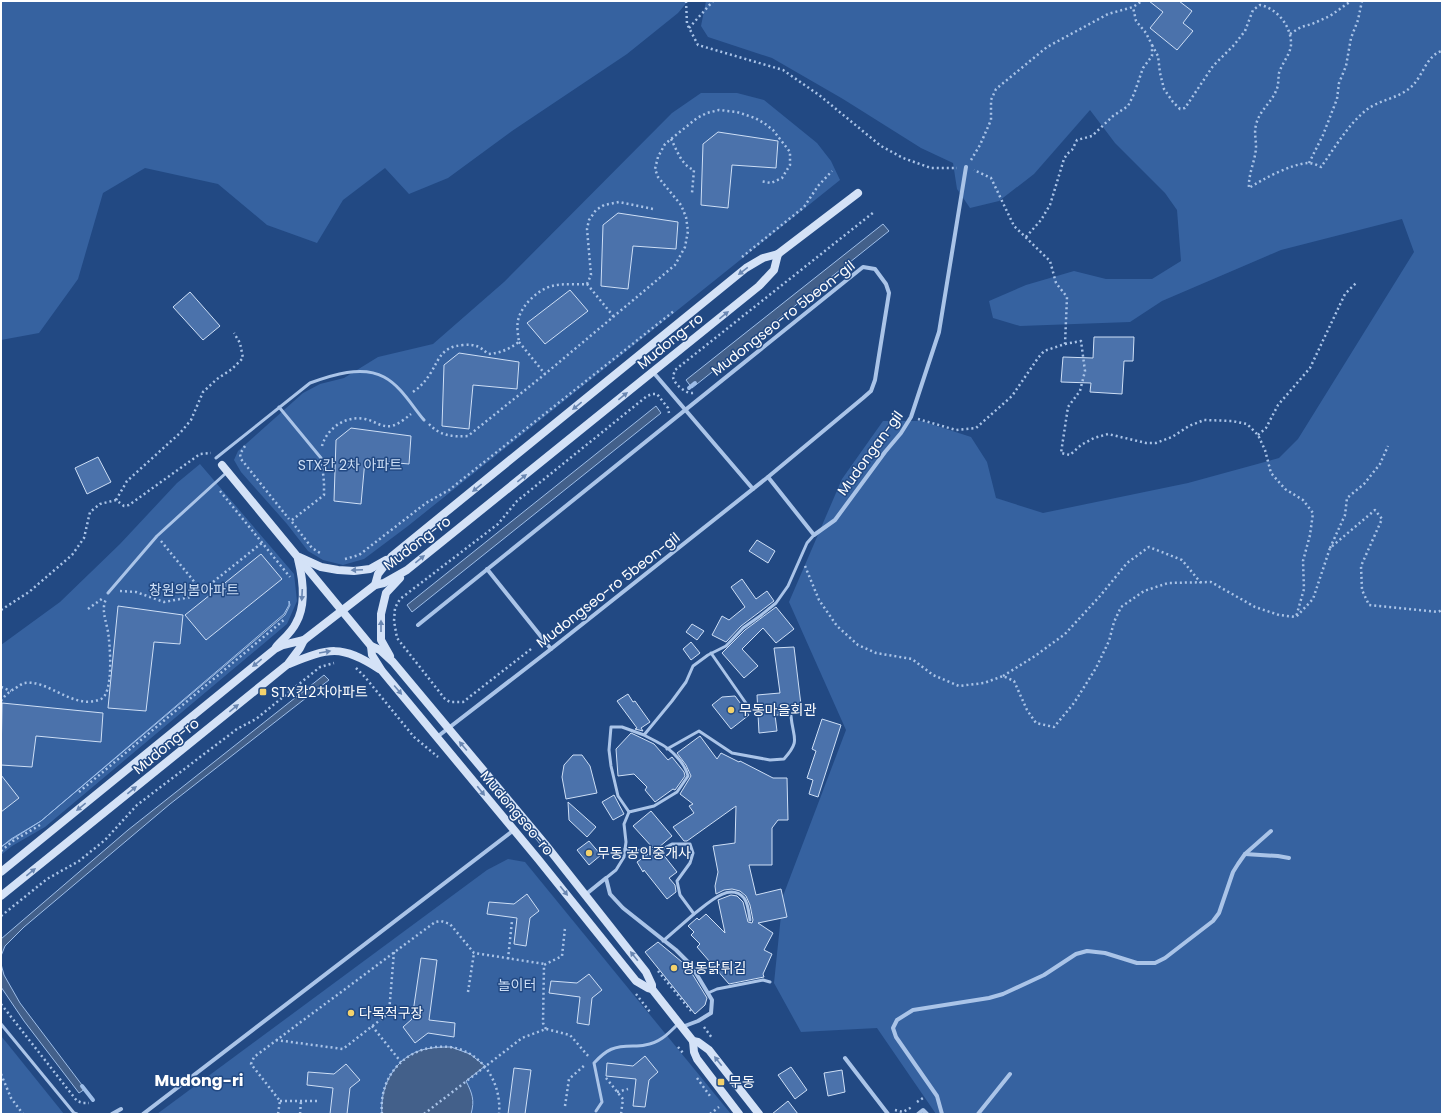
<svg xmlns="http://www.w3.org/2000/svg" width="1443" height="1115" viewBox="0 0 1443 1115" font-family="Poppins,'Noto Sans KR',sans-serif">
<rect width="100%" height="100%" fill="#224983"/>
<!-- green -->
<g fill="#3662a0">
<polygon points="1,1 688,1 678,13 627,54 512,131 448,178 409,194 385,168 343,200 317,243 267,225 218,184 145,168 103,193 78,279 39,333 1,340"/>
<polygon points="706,1 1442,1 1442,1114 936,1114 877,1028 801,1032 774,983 783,896 846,730 789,602 842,479 883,421 922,421 971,437 987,462 996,498 1043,513 1188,483 1279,458 1298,439 1414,252 1402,219 1281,250 1162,301 1130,322 1020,326 993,318 989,301 1026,285 1074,271 1106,279 1152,279 1181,261 1177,210 1165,193 1115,143 1090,110 1034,174 999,201 970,208 957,189 953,163 921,148 843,99 772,58 708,37 701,26"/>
<polygon points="701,93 737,93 764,100 817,143 831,161 840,180 408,526 364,559 343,565 323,560 308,551 287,524 241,472 234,460 238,451 303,393 320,384 344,378 378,357 433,344 504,282 672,113"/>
<polygon points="200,464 294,574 297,601 287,624 45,827 12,846 1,855 1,645 60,602 120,544 177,483"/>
<polygon points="508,859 525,862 731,1114 157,1114 487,870"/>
<polygon points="1,1036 6,1042 64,1114 1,1114"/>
</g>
<!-- water -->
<g fill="#43608a" stroke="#9ebee9">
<polygon points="883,224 889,231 692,388 686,380"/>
<polygon points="656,406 661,413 412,612 407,605"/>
<polygon points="289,601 290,605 285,615 41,821 11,840 1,847 11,839 41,821 284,614 289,605"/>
<polygon points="324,675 329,680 170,804 24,927 5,946 1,956 1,939 128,830"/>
<polygon points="1,964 4,975 20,1003 85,1089 79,1093 24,1021 1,987"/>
<path d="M 451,1047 L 470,1054 L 485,1066 L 466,1081 C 472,1093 475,1100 471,1114 L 382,1114 C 379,1083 399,1051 432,1048 C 438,1047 444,1047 451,1047 Z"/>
</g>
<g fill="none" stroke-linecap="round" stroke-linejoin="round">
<!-- stream -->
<g stroke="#9ebee9" stroke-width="4">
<polyline points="689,388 695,383"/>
<polyline points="82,1086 93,1100"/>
</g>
</g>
<!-- building -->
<g fill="#4b72ab" stroke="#cedff6">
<polygon points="1149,1 1179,1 1192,11 1183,23 1193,31 1177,50 1150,28 1163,12"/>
<polygon points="718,132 778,141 776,168 732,165 728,208 701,205 703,144"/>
<polygon points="618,213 678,222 676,249 633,246 628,289 601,286 603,225"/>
<polygon points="570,290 588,311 545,344 527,323"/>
<polygon points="190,292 220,326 203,340 173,307"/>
<polygon points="1094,337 1134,337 1133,361 1124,361 1122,394 1090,392 1091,383 1061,382 1063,357 1093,358"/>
<polygon points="459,353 519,362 517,389 473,385 469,429 442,426 444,365"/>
<polygon points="351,428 411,436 409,464 365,460 361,504 334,501 336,440"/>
<polygon points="98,457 111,482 87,494 75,468"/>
<polygon points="757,540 775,551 768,563 749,551"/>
<polygon points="261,554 282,579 206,640 185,615"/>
<polygon points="742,579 756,599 767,591 774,601 741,626 726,642 712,635 722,616 729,620 745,607 731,587"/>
<polygon points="118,606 183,615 180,644 154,642 146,711 108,708"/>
<polygon points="776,607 794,629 776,643 763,628 742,649 758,666 744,678 722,653 745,630"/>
<polygon points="692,624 704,631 697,640 686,632"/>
<polygon points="691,642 700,653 691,660 683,649"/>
<polygon points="794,647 801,705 779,708 779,715 775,715 777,731 759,733 757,695 780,693 774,648"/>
<polygon points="628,694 633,702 635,701 650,722 641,728 643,731 635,729 637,728 617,701"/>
<polygon points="735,696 749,715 731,729 712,705 722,697"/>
<polygon points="2,703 103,713 101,742 36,736 32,767 1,765"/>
<polygon points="822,719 841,725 818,797 809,794 813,780 807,778 816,751 812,749"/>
<polygon points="631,733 654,744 668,760 672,757 684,772 685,776 675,790 673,789 655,802 645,790 647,787 634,774 618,776 616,749"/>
<polygon points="700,736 717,759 721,753 739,762 740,761 773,778 787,778 788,820 778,820 772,828 772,865 749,865 756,895 781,889 787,917 758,923 773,933 764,950 772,954 763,974 764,977 729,984 697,947 700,944 691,935 694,932 688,926 697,918 699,920 706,914 725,933 718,900 731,895 737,896 743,902 748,922 752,923 753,920 750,905 746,896 740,891 732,889 724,890 716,894 715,886 718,872 713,846 735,843 736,806 687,841 684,841 673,827 694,813 689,806 693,804 680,794 691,776 686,765 677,753"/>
<polygon points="573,755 582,755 590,766 597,793 566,799 562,777 564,765"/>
<polygon points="1,775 19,798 1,812"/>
<polygon points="614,795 624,814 613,820 602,802"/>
<polygon points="568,802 596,827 587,837 569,820"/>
<polygon points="651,811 672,836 658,848 653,848 633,826"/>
<polygon points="589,841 601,855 589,865 577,850"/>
<polygon points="662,853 677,872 669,878 675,885 676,892 667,899 644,870 643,872 637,862 648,854"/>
<polygon points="527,894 539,911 530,918 526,946 514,944 517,918 487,914 489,902 514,904"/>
<polygon points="658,942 688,967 707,998 705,1005 695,1014 645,952"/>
<polygon points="421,958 437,960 429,1020 455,1023 454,1037 428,1033 415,1043 403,1027 412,1019"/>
<polygon points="589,974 602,990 592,998 589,1025 577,1023 580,997 549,993 551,981 577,983"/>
<polygon points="645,1056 658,1072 649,1080 645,1107 633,1106 636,1079 606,1076 607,1063 633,1066"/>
<polygon points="346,1064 360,1080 350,1088 347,1114 330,1114 333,1088 307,1085 308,1072 334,1074"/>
<polygon points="791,1067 807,1090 795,1099 778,1075"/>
<polygon points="514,1068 531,1070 525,1114 508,1114"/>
<polygon points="842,1070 845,1092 828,1096 824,1073"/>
<polygon points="788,1101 798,1114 772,1114"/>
</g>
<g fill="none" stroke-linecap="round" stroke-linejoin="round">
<!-- path -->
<g stroke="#aac4e8" stroke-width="2.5" stroke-dasharray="2 3" stroke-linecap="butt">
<polyline points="686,1 687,24 698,45 783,70 819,95 881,146 903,158 931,168 957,168"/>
<polyline points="689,28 713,1"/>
<polyline points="1290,34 1301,27 1312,24 1330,16 1351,1"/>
<path d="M 1152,45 L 1158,56 L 1160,73 L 1164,89 L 1173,102 L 1180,109 L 1185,108 L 1213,66 L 1234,45 L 1245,31 L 1253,10 L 1260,5 C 1277,8 1292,27 1291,45 C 1290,55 1282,63 1279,73 C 1278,79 1279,85 1276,91 C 1271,103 1259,111 1256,125 C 1254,132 1256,139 1256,146 C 1256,160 1248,173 1249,188 C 1263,179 1291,164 1308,163 C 1313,163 1317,165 1321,167 C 1334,149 1347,126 1365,111 C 1379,99 1400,99 1413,85 C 1423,75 1427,55 1442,51"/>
<path d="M 671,139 C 677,150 681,165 694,170 L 692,193"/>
<polyline points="971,160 980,145 991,120 991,100 996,89 1047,47 1108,14 1133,7 1142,1"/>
<polyline points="1309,163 1323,135 1337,99 1339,83 1346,66 1351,38 1358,20 1362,1"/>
<polyline points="1026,237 1041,220 1050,205 1064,159 1067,154 1072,150 1077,140 1092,136 1113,116 1128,106 1134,94 1143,68 1152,56 1152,45 1146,33 1136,21 1133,7"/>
<polyline points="742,257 804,207 818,186 832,171"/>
<polyline points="587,284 614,317"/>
<polyline points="519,342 545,374"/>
<polyline points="1065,344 1081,341 1085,371 1080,391 1068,407 1061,453 1070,455 1081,445 1094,438 1108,434 1146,443 1156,443 1172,437 1189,426 1204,420 1232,421 1247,424 1258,435 1265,450 1271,473 1285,489 1303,500 1313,513 1310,535 1303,561 1304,589 1296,617 1313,599 1330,548 1375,510 1382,519 1361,566 1362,590 1369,605 1438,612 1442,610"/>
<path d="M 413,392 C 420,387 425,382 430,374 C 440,358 441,347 463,345 C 474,344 480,346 488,354 C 501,353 509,349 519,342 C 518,334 516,325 519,317 C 523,304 539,289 552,286 C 563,283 576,285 587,284 L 591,275 L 587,229 L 589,220 L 596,210 L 604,205 L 619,202 L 653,209"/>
<path d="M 693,393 C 686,394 674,384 673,377 C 673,376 675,370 675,370 L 874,212"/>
<polyline points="918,419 956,430 976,428 1012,396 1038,358 1044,351 1065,344 1067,297 1056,283 1050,261 1014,226 991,178 974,170"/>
<path d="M 429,424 C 440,436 453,437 468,436 L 545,374 L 675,265 L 685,247 L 688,231 L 686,217 L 681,205 L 658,177 L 655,169 L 658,157 L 665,144 L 676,135 L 697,118 L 707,113 L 719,110 L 737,112 L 755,118 L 764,123 L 773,130 L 790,152 L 790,165 L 782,178 L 771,183 L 760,181"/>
<polyline points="1258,435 1266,428 1278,405 1310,368 1345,294 1357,282"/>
<polyline points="245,446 240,454 241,459 289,519"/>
<path d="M 322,446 C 327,428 346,415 365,419 C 375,421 382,428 392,426 C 399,424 406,418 411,414"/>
<polyline points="220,491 290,577"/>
<polyline points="116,500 127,481 180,433 191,420 203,392 217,379 232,369 243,358 240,343 234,333"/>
<polyline points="292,520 324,495 324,482 322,464"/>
<polyline points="292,522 312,548 320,553"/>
<polyline points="161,541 201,590"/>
<polyline points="1330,548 1345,515 1347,498 1364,484 1380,464 1388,446"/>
<polyline points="345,559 359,555 426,503 449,490 674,311"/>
<polyline points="805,566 819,600 837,626 858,645 876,653 912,659 933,675 959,686 984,683 1003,676 1014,681 1027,710 1036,723 1054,727 1074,703 1096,668 1109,641 1114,622 1121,607 1144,591 1168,583 1211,582 1255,607 1279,615 1296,617"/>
<polyline points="120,591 136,592 164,602 191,597 208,586 263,542"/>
<polyline points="88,609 103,598"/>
<polyline points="1,610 29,592 72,555 84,538 90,512 100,504 116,500 124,506 129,505 200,454 211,453"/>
<polyline points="531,649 463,702 450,702 445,699 397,638 394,621 395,608 400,599 498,524 517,501 647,396 652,394 657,394 668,408 669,413"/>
<polyline points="356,668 365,677 414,737 438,757"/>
<polyline points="1003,676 1035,656 1065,634 1100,596 1127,563 1149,547 1182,560 1201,583"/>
<polyline points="1,687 11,691"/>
<path d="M 1,701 C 4,696 9,692 14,689 C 18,687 22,683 25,683 C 48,679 74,711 101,699 C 114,693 110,644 108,632 C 106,620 101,610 106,599"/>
<polyline points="79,792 285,619"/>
<polyline points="1,851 13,841 40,825"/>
<polyline points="1,916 47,879 79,861 105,840 137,805 237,729 256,719 320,667 334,663"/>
<polyline points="508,959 512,921"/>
<polyline points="658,971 691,1011"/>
<polyline points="468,992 474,953"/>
<polyline points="636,994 650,1012"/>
<polyline points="1,1004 77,1101 83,1103 89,1103"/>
<polyline points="372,1026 401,1062"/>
<polyline points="704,1027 712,1038"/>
<polyline points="546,1029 543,1023 544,965 562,956 565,928"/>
<polyline points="276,1040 343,1049 389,1013 394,952"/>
<polyline points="678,1047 683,1053"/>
<polyline points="1,1074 11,1098 23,1114"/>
<polyline points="606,1078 623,1099 621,1114"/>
<polyline points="697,1078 710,1096"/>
<polyline points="617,1092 628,1089"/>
<polyline points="280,1101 320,1101"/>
<polyline points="917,1102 923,1098"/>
<polyline points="565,1106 569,1079 586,1064"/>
<polyline points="895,1110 903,1112 912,1107"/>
<polyline points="278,1114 280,1101 251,1064 254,1057 435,922 441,921 450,924 474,953 545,964"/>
<polyline points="300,1114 301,1101"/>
<path d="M 382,1114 C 378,1074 409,1043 450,1047 C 482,1051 502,1083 499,1114"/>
<polyline points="424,1114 522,1038 546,1029 570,1035 589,1057"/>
<polyline points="710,1114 719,1107"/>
</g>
<!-- service -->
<g stroke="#aac4e8" stroke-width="3">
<polyline points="279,407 321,458"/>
<path d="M 216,458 L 310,383 C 332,375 362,365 384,377 C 401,386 412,406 424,420"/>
<polyline points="108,593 157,536 226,473"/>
<polyline points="711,653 750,709"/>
<path d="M 644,735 C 649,738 654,740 659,743 C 671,749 685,763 688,776 L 677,792 L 654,806 L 629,812 L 618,796 L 611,766 L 609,750 L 611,727 L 622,727 L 644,735 L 672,701 L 686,682 L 693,666 L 708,655 L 726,646 L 743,628 L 760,616 L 776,603 L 788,586 L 807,543 L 814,535"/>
<path d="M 667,749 L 699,731 L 732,753 L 770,760 L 784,759 C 801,740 793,739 791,716"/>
<polyline points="625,849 642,851 659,851 672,844 690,844 693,853 690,863 677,881 680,895 694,914 663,941"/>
<polyline points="606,878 616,870 624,857 626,842 624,824 629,812"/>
<path d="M 694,914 C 706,905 729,881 744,898 C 748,903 749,913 750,920"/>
<polyline points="708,993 717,989 763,980 770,982"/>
<polyline points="1,1024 74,1113 77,1114"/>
<path d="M 596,1111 L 602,1102 L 594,1063 C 607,1049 614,1046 633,1046 C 637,1046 641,1046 645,1045 C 660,1043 669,1033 679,1023"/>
</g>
<!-- minor -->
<g stroke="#aac4e8" stroke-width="4">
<polyline points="653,372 753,489"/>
<polyline points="768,477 814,535 835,520 885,452 901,433 911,417 939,332 966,167"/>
<polyline points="487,569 551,649"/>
<polyline points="418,625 863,267 875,269 886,284 889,293 875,380 871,391 863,398 768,477 551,649 437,737"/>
<polyline points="1245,854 1278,856 1289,858"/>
<polyline points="585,895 606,878 610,894 623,908 676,950 691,965 712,1000 711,1013 698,1021 682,1027"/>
<polyline points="845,1058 888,1114"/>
<polyline points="112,1114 121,1109"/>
<polyline points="143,1114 514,830"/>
<polyline points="918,1114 923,1110 927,1114"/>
<polyline points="942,1114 937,1096 896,1037 893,1028 897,1020 913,1010 989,998 1003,994 1044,975 1076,954 1087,951 1105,953 1137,963 1155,963 1165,958 1213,921 1219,913 1233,872 1238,864 1245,854 1271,831"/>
<polyline points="978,1114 1010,1074"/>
</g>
<!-- secondary -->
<g stroke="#d4e2f7" stroke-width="8">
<polyline points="222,465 371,646 380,650 393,662 545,844 646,972 652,985 652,989 693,1041 694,1052 697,1059 739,1114"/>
<polyline points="299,557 321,567 338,570 354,571 370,569 386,560"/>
<polyline points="375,585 378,574 392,556 746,268 763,258 778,254 858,193"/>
<polyline points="371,646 372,655 382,671 538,859 636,981 648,988 652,989"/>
<path d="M 276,647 C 282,640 292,632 296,623 C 307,604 303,579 298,559"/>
<polyline points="390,656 381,640 381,614 386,593 400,578"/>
<path d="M 289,664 C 329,648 341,644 379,669"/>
<polyline points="1,872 275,649 283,645 304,640"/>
<polyline points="1,896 288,664 300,648 304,640 375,585 384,583 407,570 759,286 774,270 778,254"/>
<polyline points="693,1041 698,1042 709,1050 759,1114"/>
</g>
</g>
<!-- one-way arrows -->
<defs><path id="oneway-solid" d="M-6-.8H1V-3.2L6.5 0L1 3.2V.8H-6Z"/></defs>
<g fill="#6986b1">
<use href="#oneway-solid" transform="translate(743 271) rotate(143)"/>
<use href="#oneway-solid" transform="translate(724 315) rotate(-39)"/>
<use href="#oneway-solid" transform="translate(623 396) rotate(-39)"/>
<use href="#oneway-solid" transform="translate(577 406) rotate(141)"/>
<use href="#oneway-solid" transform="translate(522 478) rotate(-39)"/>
<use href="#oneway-solid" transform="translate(477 488) rotate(141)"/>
<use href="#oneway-solid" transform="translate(420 559) rotate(-39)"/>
<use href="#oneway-solid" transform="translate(357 570) rotate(177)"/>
<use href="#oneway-solid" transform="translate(302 595) rotate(93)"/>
<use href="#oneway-solid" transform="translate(381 626) rotate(-90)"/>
<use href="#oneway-solid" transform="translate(325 652) rotate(-10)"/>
<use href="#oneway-solid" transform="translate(257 663) rotate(141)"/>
<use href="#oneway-solid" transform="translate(398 690) rotate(50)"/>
<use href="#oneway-solid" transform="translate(234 708) rotate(-39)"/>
<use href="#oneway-solid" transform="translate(463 746) rotate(-130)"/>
<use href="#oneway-solid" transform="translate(132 790) rotate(-39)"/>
<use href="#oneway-solid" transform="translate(481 791) rotate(51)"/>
<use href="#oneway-solid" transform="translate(81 807) rotate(141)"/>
<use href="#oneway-solid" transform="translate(31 872) rotate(-39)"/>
<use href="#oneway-solid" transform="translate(564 891) rotate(51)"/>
<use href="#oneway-solid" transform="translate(634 956) rotate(-129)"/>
<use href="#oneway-solid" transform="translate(718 1061) rotate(-128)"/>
</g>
<!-- markers -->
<g fill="#f4d26c" stroke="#224983" stroke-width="1.5">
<rect x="259" y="688" width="8" height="8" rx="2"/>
<circle cx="731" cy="710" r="4"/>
<circle cx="589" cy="853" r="4"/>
<circle cx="674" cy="968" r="4"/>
<circle cx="351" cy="1013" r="4"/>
<rect x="717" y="1078" width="8" height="8" rx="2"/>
</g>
<g text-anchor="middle" stroke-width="3" stroke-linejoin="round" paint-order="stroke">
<!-- street labels -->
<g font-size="14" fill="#fff" stroke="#224983">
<text transform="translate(783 318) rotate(-38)" y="5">Mudongseo-ro 5beon-gil</text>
<text transform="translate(670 341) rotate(-39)" y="5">Mudong-ro</text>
<text transform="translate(870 453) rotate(-54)" y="5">Mudongan-gil</text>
<text transform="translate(417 543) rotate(-37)" y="5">Mudong-ro</text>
<text transform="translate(608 590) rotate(-38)" y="5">Mudongseo-ro 5beon-gil</text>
<text transform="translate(166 746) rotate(-39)" y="5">Mudong-ro</text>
<text transform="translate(517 813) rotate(50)" y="5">Mudongseo-ro</text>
</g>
<!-- park labels -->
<g font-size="14" fill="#cedff6" stroke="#224983">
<text x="350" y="470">STX칸 2차 아파트</text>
<text x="194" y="595">창원의봄아파트</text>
<text x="517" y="990">놀이터</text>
</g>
<!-- poi labels -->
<g font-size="14" fill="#fff" stroke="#224983" text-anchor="start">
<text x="271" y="697">STX칸2차아파트</text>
<text x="739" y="715">무동마을회관</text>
<text x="597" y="858">무동 공인중개사</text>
<text x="682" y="973">명동닭튀김</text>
<text x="359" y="1018">다목적구장</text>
<text x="729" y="1087">무동</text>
</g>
<!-- quarter labels -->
<g font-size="16" font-weight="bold" fill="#fff" stroke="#224983">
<text x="199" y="1086">Mudong-ri</text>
</g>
</g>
<!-- border -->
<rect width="1443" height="1115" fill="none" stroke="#ffffff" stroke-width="4"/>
</svg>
